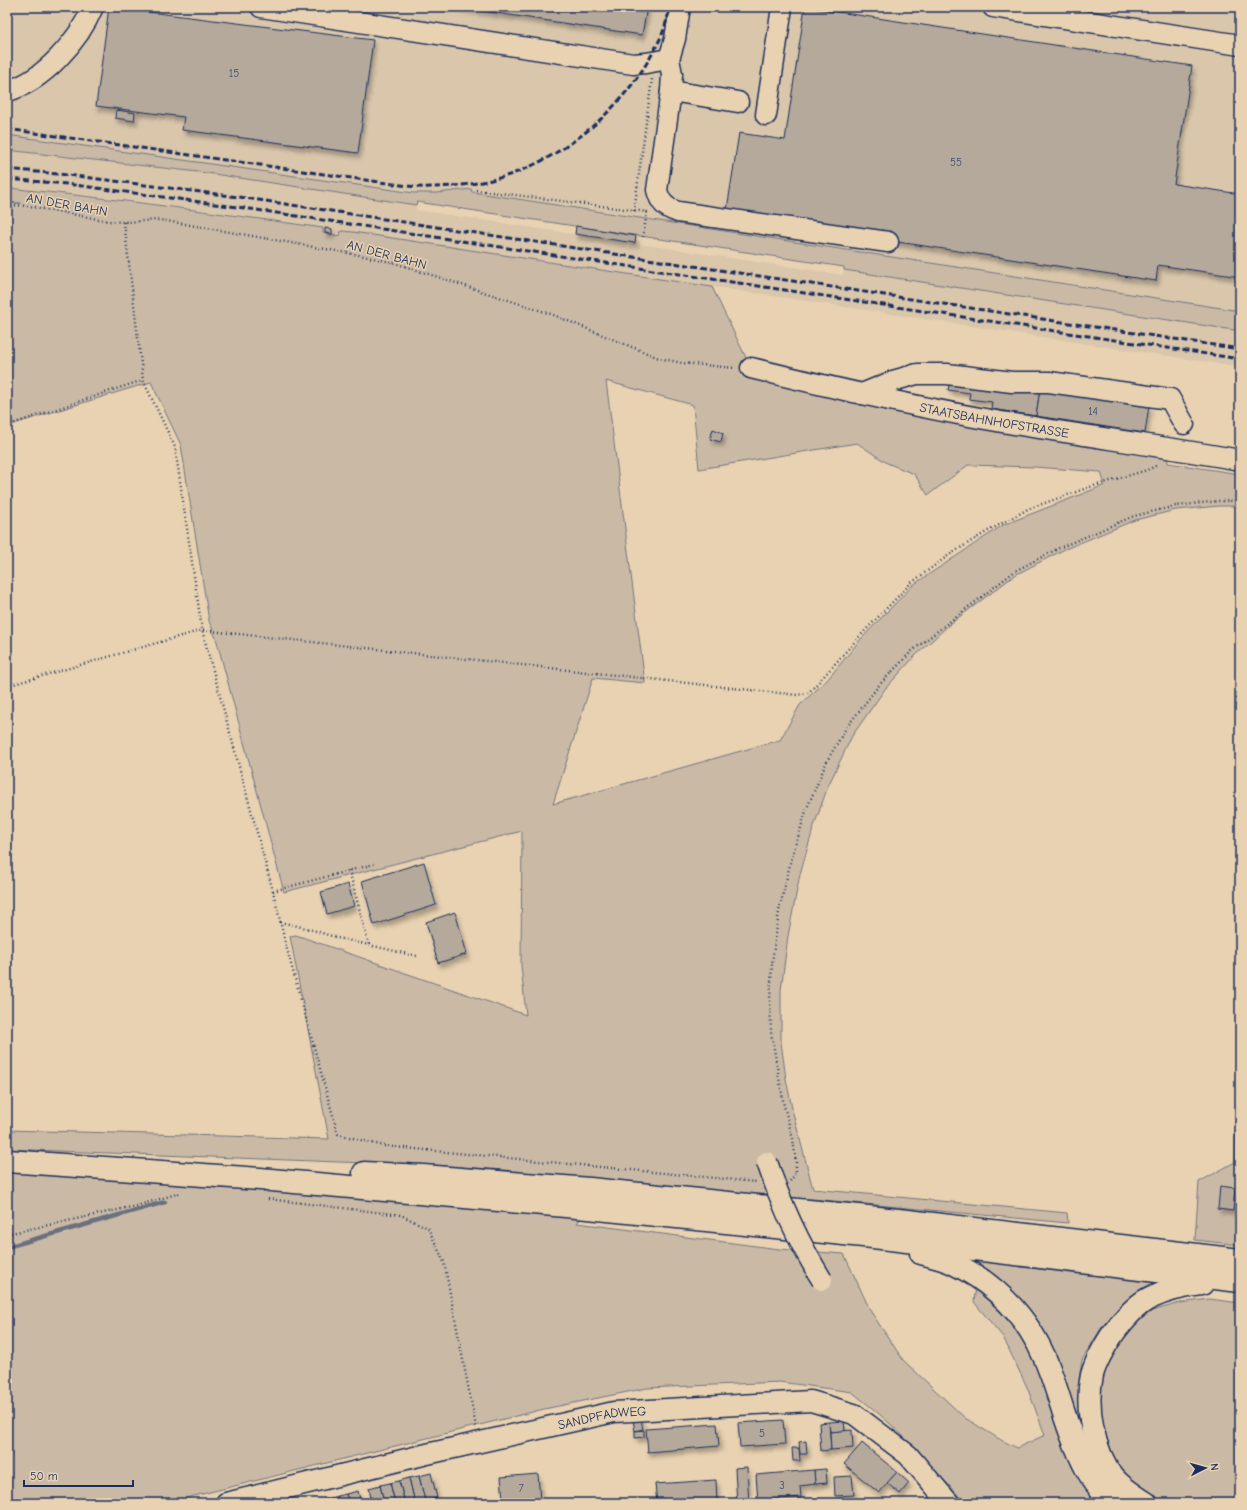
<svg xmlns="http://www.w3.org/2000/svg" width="1247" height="1510" viewBox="0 0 1247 1510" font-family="'Comic Neue',sans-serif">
<defs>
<filter id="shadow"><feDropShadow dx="2.5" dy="4.5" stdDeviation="2" flood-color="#0004"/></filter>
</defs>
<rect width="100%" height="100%" fill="#e8d2b1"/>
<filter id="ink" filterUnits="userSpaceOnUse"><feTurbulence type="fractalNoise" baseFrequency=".025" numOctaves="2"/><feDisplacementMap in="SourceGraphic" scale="8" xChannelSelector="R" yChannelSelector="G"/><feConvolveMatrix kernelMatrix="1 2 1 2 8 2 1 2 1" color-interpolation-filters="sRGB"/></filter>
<g filter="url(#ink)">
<!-- built -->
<g fill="#d9c6ab">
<polygon points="7,7 1240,7 1240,311 472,192 471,189 437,193 414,193 7,135"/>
<polygon points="7,150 207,173 416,205 416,210 843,275 844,270 1240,331 1240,367 353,232 340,236 323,233 323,228 202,210 66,193 7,188"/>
<polygon points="959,1496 964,1503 873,1503"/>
</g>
<!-- green -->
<g fill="#cabaa5" stroke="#727482" fill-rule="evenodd">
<polygon points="7,135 414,193 437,193 471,189 472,192 1240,311 1240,331 844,270 844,267 417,202 416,205 207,173 7,150"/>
<path d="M 7,188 C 113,198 218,213 323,228 L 323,233 L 340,236 L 341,231 L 353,232 L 712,287 L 749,364 L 1167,453 L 1168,463 L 1240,474 L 1240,506 L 1219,506 L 1176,510 L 1135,520 L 1063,550 L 1015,575 L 950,624 L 915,656 L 885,689 L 852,736 L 828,786 L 813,829 L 800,874 L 788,936 L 781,990 L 781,1042 L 786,1079 L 793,1113 L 813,1189 L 1067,1213 L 1068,1223 L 813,1199 L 764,1198 L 365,1163 L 7,1149 L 7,1130 L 329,1139 L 290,936 L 296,935 L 526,1015 L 521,965 L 522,831 L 284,892 L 216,638 L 209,621 L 181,445 L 151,382 L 7,426 L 7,204 L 21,203 L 7,202 ZM 606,381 L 693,405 L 699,469 L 857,443 L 887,463 L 914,474 L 928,495 L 968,465 L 1035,467 L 1101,472 L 1105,485 L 1003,525 L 913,585 L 861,639 L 827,680 L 800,705 L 780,740 L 553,804 L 593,678 L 645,683 Z"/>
<polygon points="1240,920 1240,1245 1195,1240 1199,1182 1235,1162"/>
<polygon points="7,1171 200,1180 583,1216 577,1223 779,1249 844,1254 871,1312 903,1360 965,1418 1001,1440 1017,1448 1045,1435 1027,1387 1003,1337 974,1302 976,1286 998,1303 1024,1337 1102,1503 964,1503 959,1496 900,1433 877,1412 852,1392 780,1382 647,1388 544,1409 166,1503 7,1503"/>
<polygon points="966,1255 1157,1278 1165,1285 1119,1310 1103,1325 1082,1360 1079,1379 1079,1407 1081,1433 1127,1503 1120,1503 1099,1482 1062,1380 966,1262"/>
<polygon points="1209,1299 1240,1303 1240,1491 1231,1500 1222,1503 1162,1503 1138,1489 1119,1469 1108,1450 1098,1411 1103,1372 1112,1350 1130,1327 1152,1311 1180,1303"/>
</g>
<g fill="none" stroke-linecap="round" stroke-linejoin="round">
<!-- stream -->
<polyline stroke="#6b6f7f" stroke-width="4.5" points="7,1247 165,1202"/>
</g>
<!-- building -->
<g fill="#b5a99c" stroke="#1b2f5e" filter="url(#shadow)">
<polygon points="109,7 373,40 358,153 182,130 184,117 96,106"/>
<polygon points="456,7 647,7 642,35"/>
<polygon points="805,7 1192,66 1174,184 1240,194 1240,277 1158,265 1156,281 726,216 739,133 785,140"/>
<polygon points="116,110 135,113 134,121 115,118"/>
<polygon points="576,226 636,236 635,243 575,234"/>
<polygon points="325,228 332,229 332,234 325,233"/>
<polygon points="951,376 1040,389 1036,416 991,409 992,402 969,399 970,393 948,390"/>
<polygon points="1040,389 1149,406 1145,433 1036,416"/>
<polygon points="713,429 723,433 721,442 710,439"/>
<polygon points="424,862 436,905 374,925 362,881"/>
<polygon points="348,884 354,906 327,914 321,892"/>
<polygon points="455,912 467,954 438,963 426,922"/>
<polygon points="1220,1186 1235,1188 1233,1211 1218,1209"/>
<polygon points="641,1419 643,1429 635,1431 633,1420"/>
<polygon points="783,1420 785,1444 740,1447 738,1423"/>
<polygon points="844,1421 845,1431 830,1432 829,1422"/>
<polygon points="829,1422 831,1450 821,1451 819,1423"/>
<polygon points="717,1424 719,1446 648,1452 646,1429"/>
<polygon points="644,1430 644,1437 635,1438 635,1431"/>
<polygon points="852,1430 853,1448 831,1450 830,1432"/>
<polygon points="806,1441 807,1454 800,1454 799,1442"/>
<polygon points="862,1443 897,1472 879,1493 844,1464"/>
<polygon points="792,1448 799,1448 800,1461 793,1461"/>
<polygon points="747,1467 749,1503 737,1503 735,1468"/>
<polygon points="826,1469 827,1483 815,1484 814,1470"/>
<polygon points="814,1470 815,1484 800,1486 801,1497 758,1501 756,1475"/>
<polygon points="897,1472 909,1483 900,1494 887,1483"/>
<polygon points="431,1473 437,1498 425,1501 419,1476"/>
<polygon points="538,1474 540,1501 513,1503 513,1498 503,1499 501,1477"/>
<polygon points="419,1476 425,1501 415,1503 409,1478"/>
<polygon points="852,1476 854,1495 835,1496 834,1477"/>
<polygon points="409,1478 415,1503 405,1503 399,1481"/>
<polygon points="716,1480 717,1503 657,1503 655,1484"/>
<polygon points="399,1481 405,1503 395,1503 390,1483"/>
<polygon points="390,1483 395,1503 384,1503 380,1485"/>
<polygon points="380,1485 384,1503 372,1503 369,1488"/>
<polygon points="358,1491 361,1503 349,1503 346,1494"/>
<polygon points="346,1494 349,1503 338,1503 337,1496"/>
<polygon points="337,1496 338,1503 328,1503 327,1499"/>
<polygon points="327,1499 328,1503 318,1503 317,1501"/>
</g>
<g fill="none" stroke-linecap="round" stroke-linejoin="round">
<!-- minor casing -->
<g stroke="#1b2f5e" stroke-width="23">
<g id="minor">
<polyline points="261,7 633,64 646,63 669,59"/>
<path d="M 680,7 L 675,39 L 669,59 L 672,74 L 671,91 L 657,190 C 660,203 666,208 678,212 L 888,242"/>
<polyline points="993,7 1240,45"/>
<path d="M 7,91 C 43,82 79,40 93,7"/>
<polyline points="671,91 738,102"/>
<polyline points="766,115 782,7"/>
<path id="s1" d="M 751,368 C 829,387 907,405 985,419 C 1070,434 1155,445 1240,460"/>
<polyline points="862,394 896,380 917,374 947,374 1012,382 1049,382 1170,399 1184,424"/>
<path id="s2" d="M 226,1503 L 427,1454 L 614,1412 L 811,1401 L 854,1414 L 908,1455 L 949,1503"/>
</g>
</g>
<!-- major casing -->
<g stroke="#1b2f5e" stroke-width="25">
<g id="major">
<polyline points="7,1161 260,1179 588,1208 873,1237 1240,1281"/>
<polyline points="364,1173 423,1176 590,1189 908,1221 1240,1260"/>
<path d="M 921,1253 C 932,1256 943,1258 953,1263 C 1000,1286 1034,1324 1051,1374 C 1058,1393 1063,1412 1070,1431 C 1080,1458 1091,1484 1114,1503"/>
<path d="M 1146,1503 C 1135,1496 1121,1487 1113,1477 C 1093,1451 1085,1406 1092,1375 C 1096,1360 1109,1338 1118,1327 C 1126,1317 1139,1303 1150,1298 C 1166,1290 1184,1286 1202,1284"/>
</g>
</g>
<!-- path -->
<g stroke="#1b2f5e" stroke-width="2.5" stroke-dasharray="1 3" stroke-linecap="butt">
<polyline points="476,190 648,212"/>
<polyline points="7,205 29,206 108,221 124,222 159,220 179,223 359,255 395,263 551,314 659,358 682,363 735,368"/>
<polyline points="634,211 652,79"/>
<polyline points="124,222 143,380 175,447 202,630 273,891 285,942 338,1134 384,1146 756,1182"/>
<polyline points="643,237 647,212"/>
<polyline points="7,407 12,424 143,380"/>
<polyline points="7,426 12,424"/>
<polyline points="7,686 202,630 797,695 808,693 816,685 859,637 911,583 949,555 988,531 1028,509 1087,488 1147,470 1158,465"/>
<polyline points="349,870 369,945"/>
<polyline points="273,891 374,864"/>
<polyline points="280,922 306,928 338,938 417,956"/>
<polyline points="790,1181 796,1173 796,1162 793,1139 784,1106 771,1032 770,1000 772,963 779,911 792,856 807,808 827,761 846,728 880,684 912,651 1015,571 1059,548 1134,516 1176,506 1219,501 1240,501"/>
<polyline points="268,1199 401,1215 428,1228 444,1262 476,1427"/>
<polyline points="7,1234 136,1206 180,1193"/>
</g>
<!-- minor -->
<use href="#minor" stroke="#e8d2b1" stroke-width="20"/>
<!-- major -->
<use href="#major" stroke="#e8d2b1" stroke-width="22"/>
<!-- rail -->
<g stroke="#1b2f5e" stroke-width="3" stroke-dasharray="6 3" stroke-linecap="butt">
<path d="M 7,129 L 415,187 C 449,188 490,184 522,170 C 582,145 632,97 660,39 C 665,29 667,17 671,7"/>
<polyline points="7,169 68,175 239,197 1240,349"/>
<polyline points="7,179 67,184 237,207 1240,359"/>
</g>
<!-- minor-bridge casing -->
<g stroke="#1b2f5e" stroke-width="23" stroke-linecap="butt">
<path id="minor-bridge" d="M 767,1162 C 781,1204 799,1243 822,1280"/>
</g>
<!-- minor-bridge -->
<use href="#minor-bridge" stroke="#e8d2b1" stroke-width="20"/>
</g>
</g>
<g text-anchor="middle" stroke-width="3" stroke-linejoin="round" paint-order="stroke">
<!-- number labels -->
<g font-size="11" fill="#424e6e">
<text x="234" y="77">15</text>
<text x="956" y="166">55</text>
<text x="1093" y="415">14</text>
<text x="762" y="1437">5</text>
<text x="782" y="1489">3</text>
<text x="521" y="1492">7</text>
</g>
<!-- street labels -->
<g font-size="13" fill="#1b2f5e" stroke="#e8d2b1">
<text transform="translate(67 204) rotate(10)" y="5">AN DER BAHN</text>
<text transform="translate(387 254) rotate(15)" y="5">AN DER BAHN</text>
<text dy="5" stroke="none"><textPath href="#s1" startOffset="249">STAATSBAHNHOFSTRASSE</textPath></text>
<text dy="5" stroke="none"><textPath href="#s2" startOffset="386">SANDPFADWEG</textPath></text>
</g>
</g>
<!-- margin -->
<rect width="1247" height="1510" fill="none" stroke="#e8d2b1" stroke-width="24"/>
<rect x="12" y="12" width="1223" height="1486" fill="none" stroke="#1b2f5e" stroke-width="1.5" filter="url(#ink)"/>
<!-- north arrow -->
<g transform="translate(1205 1468) rotate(84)" stroke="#e8d2b1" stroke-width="3" paint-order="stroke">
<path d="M0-3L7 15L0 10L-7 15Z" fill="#1b2f5e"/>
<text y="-6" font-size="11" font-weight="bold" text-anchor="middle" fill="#1b2f5e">N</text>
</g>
<!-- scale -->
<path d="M24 1480v6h109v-6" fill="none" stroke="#1b2f5e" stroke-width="2"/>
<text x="30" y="1480" font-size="12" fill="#1b2f5e" stroke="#e8d2b1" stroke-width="3" paint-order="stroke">50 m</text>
</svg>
